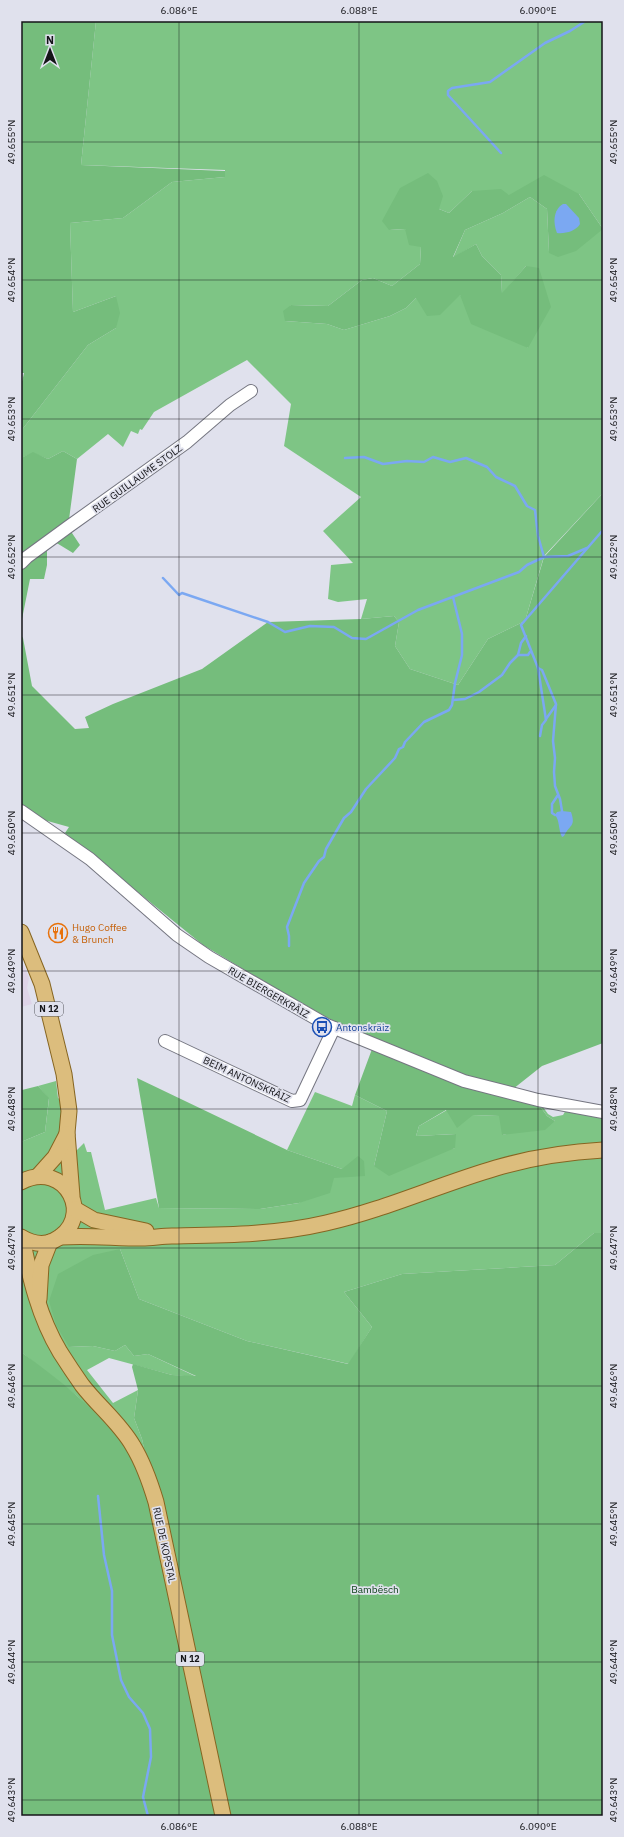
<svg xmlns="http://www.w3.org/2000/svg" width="624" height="1837" viewBox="0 0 624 1837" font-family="'IBM Plex Sans',sans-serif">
<rect width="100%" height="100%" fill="#e0e1ed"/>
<!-- industrial -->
<polygon fill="#ded4e8" points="21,959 29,978 27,988 32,1004 21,1007"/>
<!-- green -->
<g fill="#7ec585" fill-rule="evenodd">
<path d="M 96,21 L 603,21 L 603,493 L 544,556 L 525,621 L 488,639 L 458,685 L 410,669 L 395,646 L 399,622 L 394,616 L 361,619 L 367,599 L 338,602 L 328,599 L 331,565 L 353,563 L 323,531 L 361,497 L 284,446 L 291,404 L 247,360 L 154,412 L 142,430 L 140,429 L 138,434 L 131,431 L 123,447 L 108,434 L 77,459 L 63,451 L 48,459 L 33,453 L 21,458 L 21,431 L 88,345 L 116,328 L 116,296 L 73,312 L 70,223 L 123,218 L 172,182 L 225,177 L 225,170 L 81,165 ZM 472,191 L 509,195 L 579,194 L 603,229 L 549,252 L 547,209 L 530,197 L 503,213 L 465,230 L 453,258 L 476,244 L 482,256 L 501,275 L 502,294 L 526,266 L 528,348 L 460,295 L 416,298 L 406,308 L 390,316 L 344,330 L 327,324 L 285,321 L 291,305 L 328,306 L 362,280 L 373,278 L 392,286 L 420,264 L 421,246 L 405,229 L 389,230 L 439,209 L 449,213 Z"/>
<polygon points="56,1081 58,1098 68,1105 75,1167 76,1151 84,1143 87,1152 91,1152 105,1210 156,1198 159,1208 260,1209 299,1203 342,1169 287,1150 315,1092 352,1106 355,1095 387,1111 374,1166 455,1148 455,1134 416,1136 419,1126 447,1110 473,1115 500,1116 503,1135 555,1121 547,1116 537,1102 538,1100 548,1114 553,1117 563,1115 566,1110 603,1112 603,1233 594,1233 555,1265 402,1274 344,1292 372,1327 349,1364 247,1341 139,1299 120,1249 69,1347 93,1346 115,1351 125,1345 134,1356 148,1354 197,1377 172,1375 109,1358 87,1370 113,1403 138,1390 134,1418 142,1439 156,1502 107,1425 77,1396 21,1352 21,1142 45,1132 49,1099 38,1086"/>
</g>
<!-- forest -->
<g fill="#75bd7c">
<polygon points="21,21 96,21 81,165 225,171 225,177 172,182 123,218 70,223 73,312 116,296 120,313 116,328 88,345 21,431 21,386 24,373 21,373"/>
<polygon points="428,173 437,181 443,196 439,209 449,213 472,191 501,189 509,195 544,175 579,194 603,229 576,251 558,257 549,253 547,209 530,197 503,213 465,230 453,257 476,244 482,256 501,275 502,293 526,266 539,268 551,307 528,348 471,324 460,295 440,315 427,316 416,298 406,308 390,316 344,330 327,324 285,321 283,311 291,305 328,306 362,280 373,278 392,286 420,264 421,247 409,245 405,229 389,230 382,221 400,188"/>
<polygon points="63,451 77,459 68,527 80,545 73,553 55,542 47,546 47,565 44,579 30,579 21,624 21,458 33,452 48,459"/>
<polygon points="603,493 603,1043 542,1066 513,1089 537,1102 547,1116 555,1121 545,1130 502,1135 499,1116 473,1115 457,1128 446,1110 419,1126 416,1136 456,1134 455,1148 389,1176 374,1166 387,1111 355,1095 375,1041 328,1018 270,985 203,945 65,833 69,827 44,820 21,804 21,635 23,638 32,686 75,729 89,728 85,717 113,704 202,669 268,622 361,619 394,616 399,622 395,646 410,669 458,685 488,639 525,621 544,557"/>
<polygon points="137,1078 287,1150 342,1169 358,1156 364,1161 365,1176 334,1178 330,1193 299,1203 260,1209 159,1208"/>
<polygon points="38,1086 49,1098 45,1132 21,1142 22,1090"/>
<path d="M 594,1233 L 603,1233 L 603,1816 L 21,1816 L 21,1352 C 59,1379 96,1409 125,1446 C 138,1462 146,1483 155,1500 L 142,1439 L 134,1418 L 138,1390 L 132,1367 L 133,1364 L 172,1375 L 196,1376 L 148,1354 L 134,1356 L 125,1345 L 115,1351 L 93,1346 L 69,1347 L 56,1325 L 49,1301 L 58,1274 L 93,1255 L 120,1249 L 139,1299 L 247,1341 L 348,1364 L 372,1327 L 344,1292 L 402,1274 L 555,1265 Z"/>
</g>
<!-- water -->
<g fill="#7ba8f2">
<path d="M 563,204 L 566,204 L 579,218 L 580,224 C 576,231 565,234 557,233 C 553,223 553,210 563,204 Z"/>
<path d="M 562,811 L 571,812 C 576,827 570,824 564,836 L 562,837 C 558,829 560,821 555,815 L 557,812 Z"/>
</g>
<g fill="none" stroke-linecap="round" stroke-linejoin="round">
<!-- stream -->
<g stroke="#7ba8f2" stroke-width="2.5">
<polyline points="501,153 448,95 448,91 452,88 490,82 545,43 570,31 584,22"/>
<polyline points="345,458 364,457 383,464 407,461 424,462 433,457 450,462 466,458 487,467 496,477 515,486 527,506 535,510 538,536 544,557"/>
<polyline points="163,578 179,595 182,593 268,622 285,632 310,626 334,627 352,638 366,639 418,610 519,572 527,565 544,557 568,556 587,548"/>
<polyline points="518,655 528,655 530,652"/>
<polyline points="538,668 542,670 556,704 553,741 555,758 554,772 555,786 560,799 562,811"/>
<polyline points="453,700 465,699 479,692 502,675 510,663 518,655 521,643 526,636"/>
<polyline points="546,719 556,705"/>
<polyline points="540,736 542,725 546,720 538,668 521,625 603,530"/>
<polyline points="555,815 552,813 552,804 558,795"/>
<polyline points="289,946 289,936 287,927 304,883 319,861 324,857 326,849 344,818 351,812 366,789 395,758 399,749 403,747 405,742 424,722 449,710 452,705 455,683 462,655 462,634 453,597"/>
<polyline points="98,1496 104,1555 112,1591 112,1635 121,1680 129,1697 143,1713 150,1729 151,1757 143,1797 148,1816"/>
</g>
<!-- minor casing -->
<g stroke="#757681" stroke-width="14">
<g id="minor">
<polyline points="21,563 27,557 68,527 187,442 230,405 251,391"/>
<polyline points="21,811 90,859 177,935 209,957 327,1025 464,1081 538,1100 603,1112"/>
<polyline points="165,1041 292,1101 300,1100 334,1028"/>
</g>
</g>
<!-- major casing -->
<g stroke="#866521" stroke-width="17">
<g id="major">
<polyline points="21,932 42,984 64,1074 69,1111 67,1133 72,1196"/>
<polyline points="38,1176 55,1157 67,1134"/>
<path d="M 21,1182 C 66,1158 97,1220 53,1241 C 42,1246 31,1243 21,1237"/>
<polyline points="75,1209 94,1220 146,1231"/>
<path d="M 60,1237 C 88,1235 114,1238 142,1238 C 152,1238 162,1236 172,1236 C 223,1235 275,1235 326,1223 C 384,1210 438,1185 496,1168 C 530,1158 567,1152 603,1150"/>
<path d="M 22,1238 C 30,1278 39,1317 60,1352 C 67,1363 75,1375 82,1385 C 98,1406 120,1423 133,1446 C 144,1464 150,1482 156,1502 L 223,1816"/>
<polyline points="39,1299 41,1265 50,1242"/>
</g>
</g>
<!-- minor -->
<use href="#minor" stroke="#fff" stroke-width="12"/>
<!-- major -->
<use href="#major" stroke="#dcbd7d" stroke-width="15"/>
</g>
<!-- ticks -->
<path fill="none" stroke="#141418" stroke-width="1" stroke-opacity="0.45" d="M 179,21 L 179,1816M 359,21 L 359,1816M 538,21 L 538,1816M 21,142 L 603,142M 21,280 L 603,280M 21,419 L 603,419M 21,557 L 603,557M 21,695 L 603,695M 21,833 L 603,833M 21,971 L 603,971M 21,1109 L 603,1109M 21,1248 L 603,1248M 21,1386 L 603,1386M 21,1524 L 603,1524M 21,1662 L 603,1662M 21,1800 L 603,1800"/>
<!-- icons -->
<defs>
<g id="restaurant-ring" transform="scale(1)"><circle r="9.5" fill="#e0e1ed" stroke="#e8710a" stroke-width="1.5"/><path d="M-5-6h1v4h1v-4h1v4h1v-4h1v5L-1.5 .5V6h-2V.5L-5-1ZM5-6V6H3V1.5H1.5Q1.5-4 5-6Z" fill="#e8710a"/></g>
<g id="bus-ring" transform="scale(1)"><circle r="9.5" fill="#e0e1ed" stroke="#1a4fb4" stroke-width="1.5"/><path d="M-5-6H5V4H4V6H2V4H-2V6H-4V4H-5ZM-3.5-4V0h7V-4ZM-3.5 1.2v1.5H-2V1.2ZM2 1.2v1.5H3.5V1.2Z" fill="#1a4fb4"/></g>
</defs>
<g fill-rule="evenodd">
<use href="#restaurant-ring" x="58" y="933"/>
<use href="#bus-ring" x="322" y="1027"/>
</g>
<g text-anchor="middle" stroke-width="3.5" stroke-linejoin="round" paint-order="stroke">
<!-- shield labels -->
<g fill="#e0e1ed" stroke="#515258" stroke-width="1">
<rect x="35" y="1002" width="28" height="14" rx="3"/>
<rect x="176" y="1652" width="28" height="14" rx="3"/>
</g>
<g font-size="9" font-weight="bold" fill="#141418">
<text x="49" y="1012">N 12</text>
<text x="190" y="1662">N 12</text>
</g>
<!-- street labels -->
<g font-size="10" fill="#141418" stroke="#e0e1ed">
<text transform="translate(137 478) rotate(-36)" y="4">RUE GUILLAUME STOLZ</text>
<text transform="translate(269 992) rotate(30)" y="4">RUE BIERGERKRÄIZ</text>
<text transform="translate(247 1079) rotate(25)" y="4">BEIM ANTONSKRÄIZ</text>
<text transform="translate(165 1545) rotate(78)" y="4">RUE DE KOPSTAL</text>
</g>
<!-- food labels -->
<g font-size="10" fill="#c56008" stroke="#e0e1ed" text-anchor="start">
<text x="72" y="931">Hugo Coffee<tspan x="72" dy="12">&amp; Brunch</tspan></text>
</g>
<!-- transit labels -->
<g font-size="10" fill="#164399" stroke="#e0e1ed" text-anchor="start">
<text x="336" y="1031">Antonskräiz</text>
</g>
<!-- park labels -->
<g font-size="10" fill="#073e13" stroke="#e0e1ed">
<text x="375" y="1593">Bambësch</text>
</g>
</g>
<!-- border -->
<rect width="624" height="1837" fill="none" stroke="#e0e1ed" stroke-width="44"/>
<!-- north arrow -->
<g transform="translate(50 50)" stroke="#e0e1ed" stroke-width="3" paint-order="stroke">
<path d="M0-3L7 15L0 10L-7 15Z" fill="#141418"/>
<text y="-6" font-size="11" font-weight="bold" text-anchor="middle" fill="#141418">N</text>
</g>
<rect x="22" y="22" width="580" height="1793" fill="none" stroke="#141418" stroke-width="1.5"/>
<g font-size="10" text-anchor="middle" fill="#141418">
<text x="179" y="14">6.086°E</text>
<text x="359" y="14">6.088°E</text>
<text x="538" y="14">6.090°E</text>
<text transform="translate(11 142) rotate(-90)" y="4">49.655°N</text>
<text transform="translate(613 142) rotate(-90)" y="4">49.655°N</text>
<text transform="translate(11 280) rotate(-90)" y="4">49.654°N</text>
<text transform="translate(613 280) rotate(-90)" y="4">49.654°N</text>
<text transform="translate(11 419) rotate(-90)" y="4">49.653°N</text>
<text transform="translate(613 419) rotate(-90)" y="4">49.653°N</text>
<text transform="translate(11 557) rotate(-90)" y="4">49.652°N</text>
<text transform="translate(613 557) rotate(-90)" y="4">49.652°N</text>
<text transform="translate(11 695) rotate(-90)" y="4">49.651°N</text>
<text transform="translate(613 695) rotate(-90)" y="4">49.651°N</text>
<text transform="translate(11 833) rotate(-90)" y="4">49.650°N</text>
<text transform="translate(613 833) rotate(-90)" y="4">49.650°N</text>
<text transform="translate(11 971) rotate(-90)" y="4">49.649°N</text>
<text transform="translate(613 971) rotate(-90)" y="4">49.649°N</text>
<text transform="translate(11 1109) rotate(-90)" y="4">49.648°N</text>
<text transform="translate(613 1109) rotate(-90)" y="4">49.648°N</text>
<text transform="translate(11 1248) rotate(-90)" y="4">49.647°N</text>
<text transform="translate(613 1248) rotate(-90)" y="4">49.647°N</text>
<text transform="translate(11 1386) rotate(-90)" y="4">49.646°N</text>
<text transform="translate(613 1386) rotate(-90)" y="4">49.646°N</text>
<text transform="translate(11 1524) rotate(-90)" y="4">49.645°N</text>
<text transform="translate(613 1524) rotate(-90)" y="4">49.645°N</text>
<text transform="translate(11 1662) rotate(-90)" y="4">49.644°N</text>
<text transform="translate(613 1662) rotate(-90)" y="4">49.644°N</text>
<text transform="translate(11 1800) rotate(-90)" y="4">49.643°N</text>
<text transform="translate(613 1800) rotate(-90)" y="4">49.643°N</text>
<text x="179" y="1830">6.086°E</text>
<text x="359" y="1830">6.088°E</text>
<text x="538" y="1830">6.090°E</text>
</g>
</svg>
